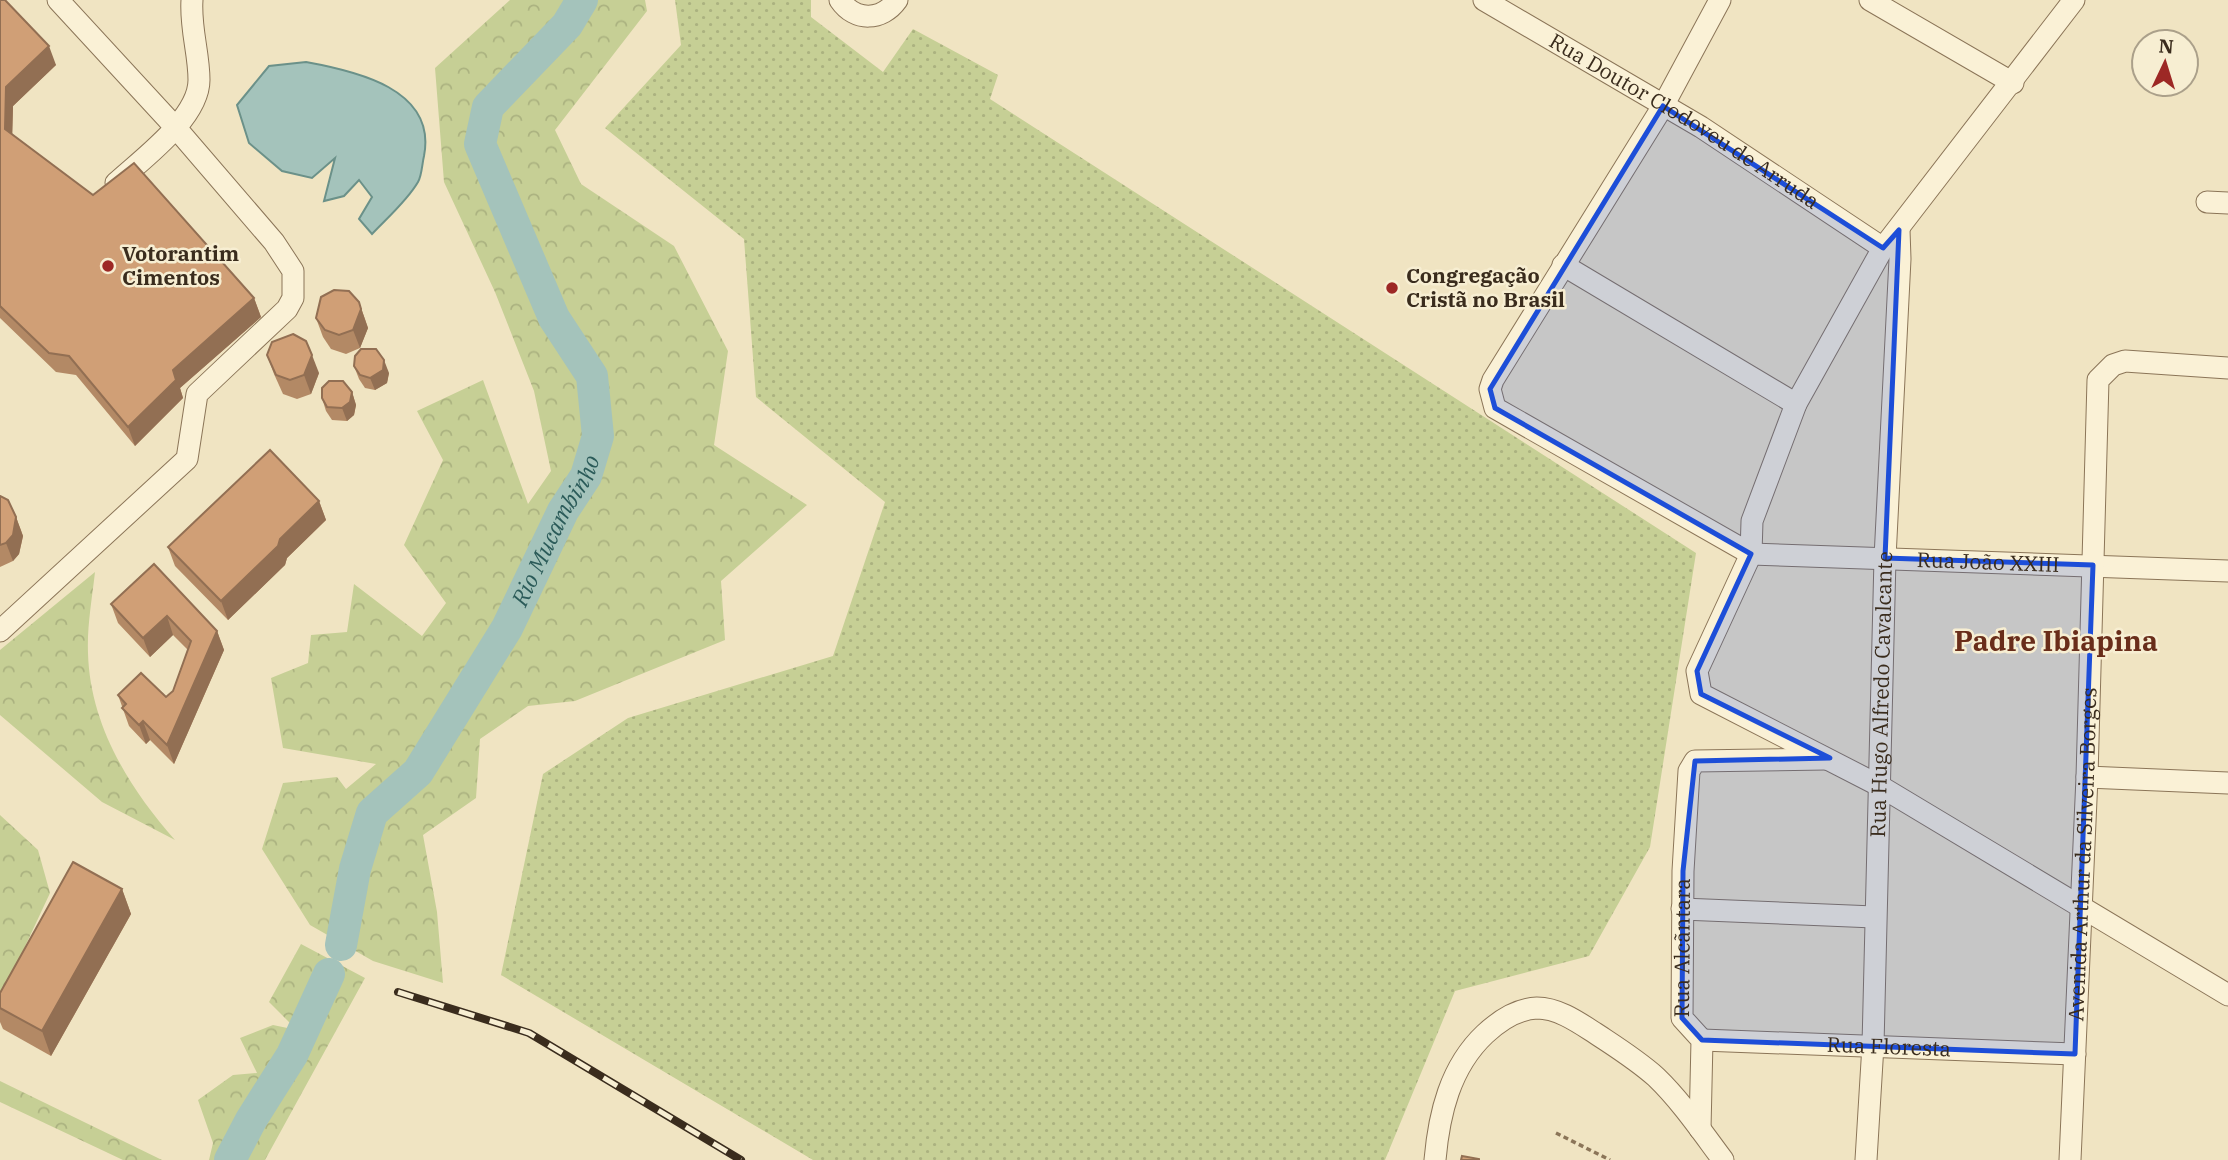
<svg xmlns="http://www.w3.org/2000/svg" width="2228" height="1160" viewBox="0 0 2228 1160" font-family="'IBM Plex Serif',serif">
<defs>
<pattern id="grass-dots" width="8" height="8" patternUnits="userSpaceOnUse" patternTransform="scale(1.75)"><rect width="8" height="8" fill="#c6cf95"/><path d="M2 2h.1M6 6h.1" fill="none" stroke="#abb280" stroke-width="1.8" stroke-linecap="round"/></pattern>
<pattern id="forest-crowns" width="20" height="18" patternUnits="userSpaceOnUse" patternTransform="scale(1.75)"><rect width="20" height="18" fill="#c6cf95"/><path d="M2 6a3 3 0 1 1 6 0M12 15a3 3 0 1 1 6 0" fill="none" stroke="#abb280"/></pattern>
</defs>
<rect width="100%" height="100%" fill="#f0e4c2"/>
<!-- grass -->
<polygon fill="url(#grass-dots)" points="675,0 811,0 811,17 883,72 913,29 998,75 990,99 1696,553 1650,847 1589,956 1455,991 1385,1160 813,1160 501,975 543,774 628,718 833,656 885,502 756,397 744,239 605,128 681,45"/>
<!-- forest -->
<g fill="url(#forest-crowns)">
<polygon points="510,0 645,0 647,11 555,130 581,184 674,246 728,351 714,445 807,505 721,581 725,640 575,701 528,706 480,739 476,798 423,835 437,912 443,983 373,961 310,925 262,849 283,783 337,777 346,789 376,764 283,748 271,678 308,663 311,635 347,632 354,584 422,636 446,603 404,545 443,460 417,411 483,380 528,504 551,471 534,391 495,292 444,182 435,68"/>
<path d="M 95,572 C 92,599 87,626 88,653 C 90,725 129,788 175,840 L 102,802 L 0,715 L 0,650 Z"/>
<polygon points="0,815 38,850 50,893 0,1000"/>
<polygon points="301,944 365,978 265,1160 209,1160 213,1143 198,1100 233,1075 257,1073 240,1038 273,1025 297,1030 269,1002"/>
<polygon points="0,1081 162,1160 123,1160 0,1102"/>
</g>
<!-- water -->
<path fill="#a4c3bb" stroke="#6b9189" stroke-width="2" d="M 306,62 C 356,71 437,89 424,156 C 422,164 422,175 418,182 C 407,201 387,218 372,234 L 359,219 L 372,197 L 359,180 L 344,196 L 324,201 L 335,158 L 312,178 L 282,171 L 249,143 L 237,105 L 269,66 Z"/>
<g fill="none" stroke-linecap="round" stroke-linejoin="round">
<!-- river -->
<g stroke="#a4c3bb" stroke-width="32">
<path id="s1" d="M 341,945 L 355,869 L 372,813 L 418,772 L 507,628 L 563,511 L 586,476 L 598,436 L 592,376 L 554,318 L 480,144 L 488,107 L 567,25 L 582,0"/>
<polyline points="230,1160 251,1120 292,1055 329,974"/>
</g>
<!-- minor casing -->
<g stroke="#8b7558" stroke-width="23">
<g id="minor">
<path d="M 840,0 C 855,22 882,21 897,0"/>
<path id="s2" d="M 1484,0 L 1701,127 L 1883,248"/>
<path id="s3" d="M 1720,0 L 1663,106 L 1493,380 L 1490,389 L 1495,408 L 1751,554 L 2228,571"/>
<polyline points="1870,0 2013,83"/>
<polyline points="2074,0 1883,248 1796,404 1752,521 1751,554 1697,671 1701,694 1878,785 2228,995"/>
<path d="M 116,183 C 142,159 199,118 199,80 C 199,53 190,28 192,0"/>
<polyline points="2207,202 2228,203"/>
<polyline points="1563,265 1796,404"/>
<polyline points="0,631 187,459 197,394 287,309 293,298 293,271 274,242 176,128 58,0"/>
<polyline points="2087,777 2228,783"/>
<polyline points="1682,909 1874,917"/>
<path id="s4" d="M 1702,1040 L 2075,1054"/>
<path id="s5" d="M 1700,1129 L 1702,1040 L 1682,1018 L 1683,871 L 1689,771 L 1695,761 L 1826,759"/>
<path d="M 1435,1160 C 1439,1114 1450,1067 1485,1034 C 1499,1021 1517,1009 1537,1008 C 1558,1008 1578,1022 1595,1033 C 1616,1047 1637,1060 1656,1077 C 1681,1101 1702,1132 1723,1160"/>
<path id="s6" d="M 1866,1160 L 1873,1045 L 1885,558 L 1900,259 L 1899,230"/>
<path id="s7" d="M 2070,1160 L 2087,777 L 2098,380 L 2113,365 L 2125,361 L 2228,368"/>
</g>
</g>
<!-- path -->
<polyline stroke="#8b7558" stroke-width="3.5" stroke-dasharray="5 3.5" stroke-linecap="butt" points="1556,1133 1610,1160"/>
<!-- minor -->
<use href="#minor" stroke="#faf1d6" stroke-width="21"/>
<!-- rail casing -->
<g stroke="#3a2c1d" stroke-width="8">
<polyline id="rail" points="398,992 529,1033 741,1160"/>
</g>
<!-- rail -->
<use href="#rail" stroke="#f7eed2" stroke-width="5" stroke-dasharray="16" stroke-linecap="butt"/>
</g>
<!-- wall -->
<g fill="#b38965">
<polygon points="0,0 56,65 13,106 12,134 93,195 254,298 261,317 180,388 183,398 135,446 76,375 56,372 0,318"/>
<polygon points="359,302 368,328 360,348 346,354 331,349 323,337 316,318"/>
<polygon points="267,355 319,373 311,394 297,399 283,394 274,374"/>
<polygon points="354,366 389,373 387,383 375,390 365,388 359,379"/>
<polygon points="352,392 356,405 354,415 347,421 332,420 326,411 322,398"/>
<polygon points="0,496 16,517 23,536 19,554 13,561 0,567"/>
<polygon points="319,501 326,520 287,558 285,565 228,620 175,566 168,547"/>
<polygon points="154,564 217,631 224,650 174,764 150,740 146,744 129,726 118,695 166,697 173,691 188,650 173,635 150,657 118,623 111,604"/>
<polygon points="122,889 131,914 51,1056 3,1029 0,1022 0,993"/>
</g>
<!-- shaded-wall -->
<g fill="#926f53">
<polygon points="49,46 56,65 13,106 12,148 5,129 6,87"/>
<polygon points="254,298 261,317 180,388 183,398 135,446 128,427 173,370"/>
<polygon points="359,302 368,328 360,348 353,330"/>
<polygon points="312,355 319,373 311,394 304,375"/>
<polygon points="384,360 389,373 387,383 375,390 370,378"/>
<polygon points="352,392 356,405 354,415 347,421 342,408"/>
<polygon points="319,501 326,520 287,558 285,565 228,620 221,601 280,539"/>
<polygon points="16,517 23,536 19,554 13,561 6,543"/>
<polygon points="167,616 173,635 150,657 143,638"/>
<polygon points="217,631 224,650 174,764 167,745"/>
<polygon points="143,721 150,740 146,744 139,725"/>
<polygon points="122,889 131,914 51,1056 42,1031"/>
</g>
<!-- building -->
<g fill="#d09f76" stroke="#926f53" stroke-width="2">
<polygon points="0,0 5,0 49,46 6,87 5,129 93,195 134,163 254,298 173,370 176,380 128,427 69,356 49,353 0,306"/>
<polygon points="334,290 349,291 359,302 361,309 353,330 339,335 325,330 316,318 321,297"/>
<polygon points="293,334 306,341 312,355 304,375 290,380 276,375 267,355 272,342"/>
<polygon points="361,349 376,349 384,360 383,370 370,378 360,375 354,366 355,356"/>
<polygon points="329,381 343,381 352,392 350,402 342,408 327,407 322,398 322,388"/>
<polygon points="270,450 319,501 280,539 278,546 221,601 168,547"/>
<polygon points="0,496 8,500 16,517 13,535 6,543 0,545"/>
<polygon points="154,564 217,631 167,745 143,721 139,725 122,708 126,704 118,695 141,673 166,697 173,691 191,641 167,616 143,638 111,604"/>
<polygon points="73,862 122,889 42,1031 0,1008 0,993"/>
<polygon points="1462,1156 1479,1159 1479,1160 1461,1160"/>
</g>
<!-- marked area -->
<path fill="#1d4ed8" fill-opacity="0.2" stroke="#1d4ed8" stroke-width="5" stroke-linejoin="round" d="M 1663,106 L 1883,248 L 1899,230 L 1885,558 L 2093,565 L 2075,1054 L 1702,1040 L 1682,1018 L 1683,871 L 1695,761 L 1830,758 L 1701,694 L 1697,671 L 1751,554 L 1495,408 L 1490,389 Z"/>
<!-- markers -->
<g fill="#9d2825" stroke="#f7eed2" stroke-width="2.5">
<circle cx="108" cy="266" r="7"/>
<circle cx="1392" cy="288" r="7"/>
</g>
<g text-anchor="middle" stroke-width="5" stroke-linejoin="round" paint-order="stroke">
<!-- street labels -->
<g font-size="21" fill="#3a2c1d" stroke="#f7eed2">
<text dy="7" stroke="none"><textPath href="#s2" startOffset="234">Rua Doutor Clodoveu de Arruda</textPath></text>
<text dy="7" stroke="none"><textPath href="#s3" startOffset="1004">Rua João XXIII</textPath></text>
<text dy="7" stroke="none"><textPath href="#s6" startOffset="466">Rua Hugo Alfredo Cavalcante</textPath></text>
<text dy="7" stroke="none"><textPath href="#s7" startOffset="306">Avenida Arthur da Silveira Borges</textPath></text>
<text dy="7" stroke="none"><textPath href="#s5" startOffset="189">Rua Alcãntara</textPath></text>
<text dy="7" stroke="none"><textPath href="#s4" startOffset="187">Rua Floresta</textPath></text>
</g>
<!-- poi labels -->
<g font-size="21" font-weight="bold" fill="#3a2c1d" stroke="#f7eed2" text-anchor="start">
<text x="122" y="261">Votorantim<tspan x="122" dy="24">Cimentos</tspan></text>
<text x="1406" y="283">Congregação<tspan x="1406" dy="24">Cristã no Brasil</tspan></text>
</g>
<!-- water labels -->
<g font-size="23" font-style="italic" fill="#2b5b59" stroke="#f7eed2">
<text dy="8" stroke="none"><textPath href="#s1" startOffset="476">Rio Mucambinho</textPath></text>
</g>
<!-- district labels -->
<g font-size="28" font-weight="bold" fill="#692d1a" stroke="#f7eed2">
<text x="2056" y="651">Padre Ibiapina</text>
</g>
</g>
<!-- north arrow -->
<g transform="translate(2165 63) rotate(4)"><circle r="33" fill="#f7eed2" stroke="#aba08a" stroke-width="2"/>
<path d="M0-5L12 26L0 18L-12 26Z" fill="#9d2825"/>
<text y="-10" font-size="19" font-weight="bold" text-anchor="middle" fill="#3a2c1d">N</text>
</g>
</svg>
